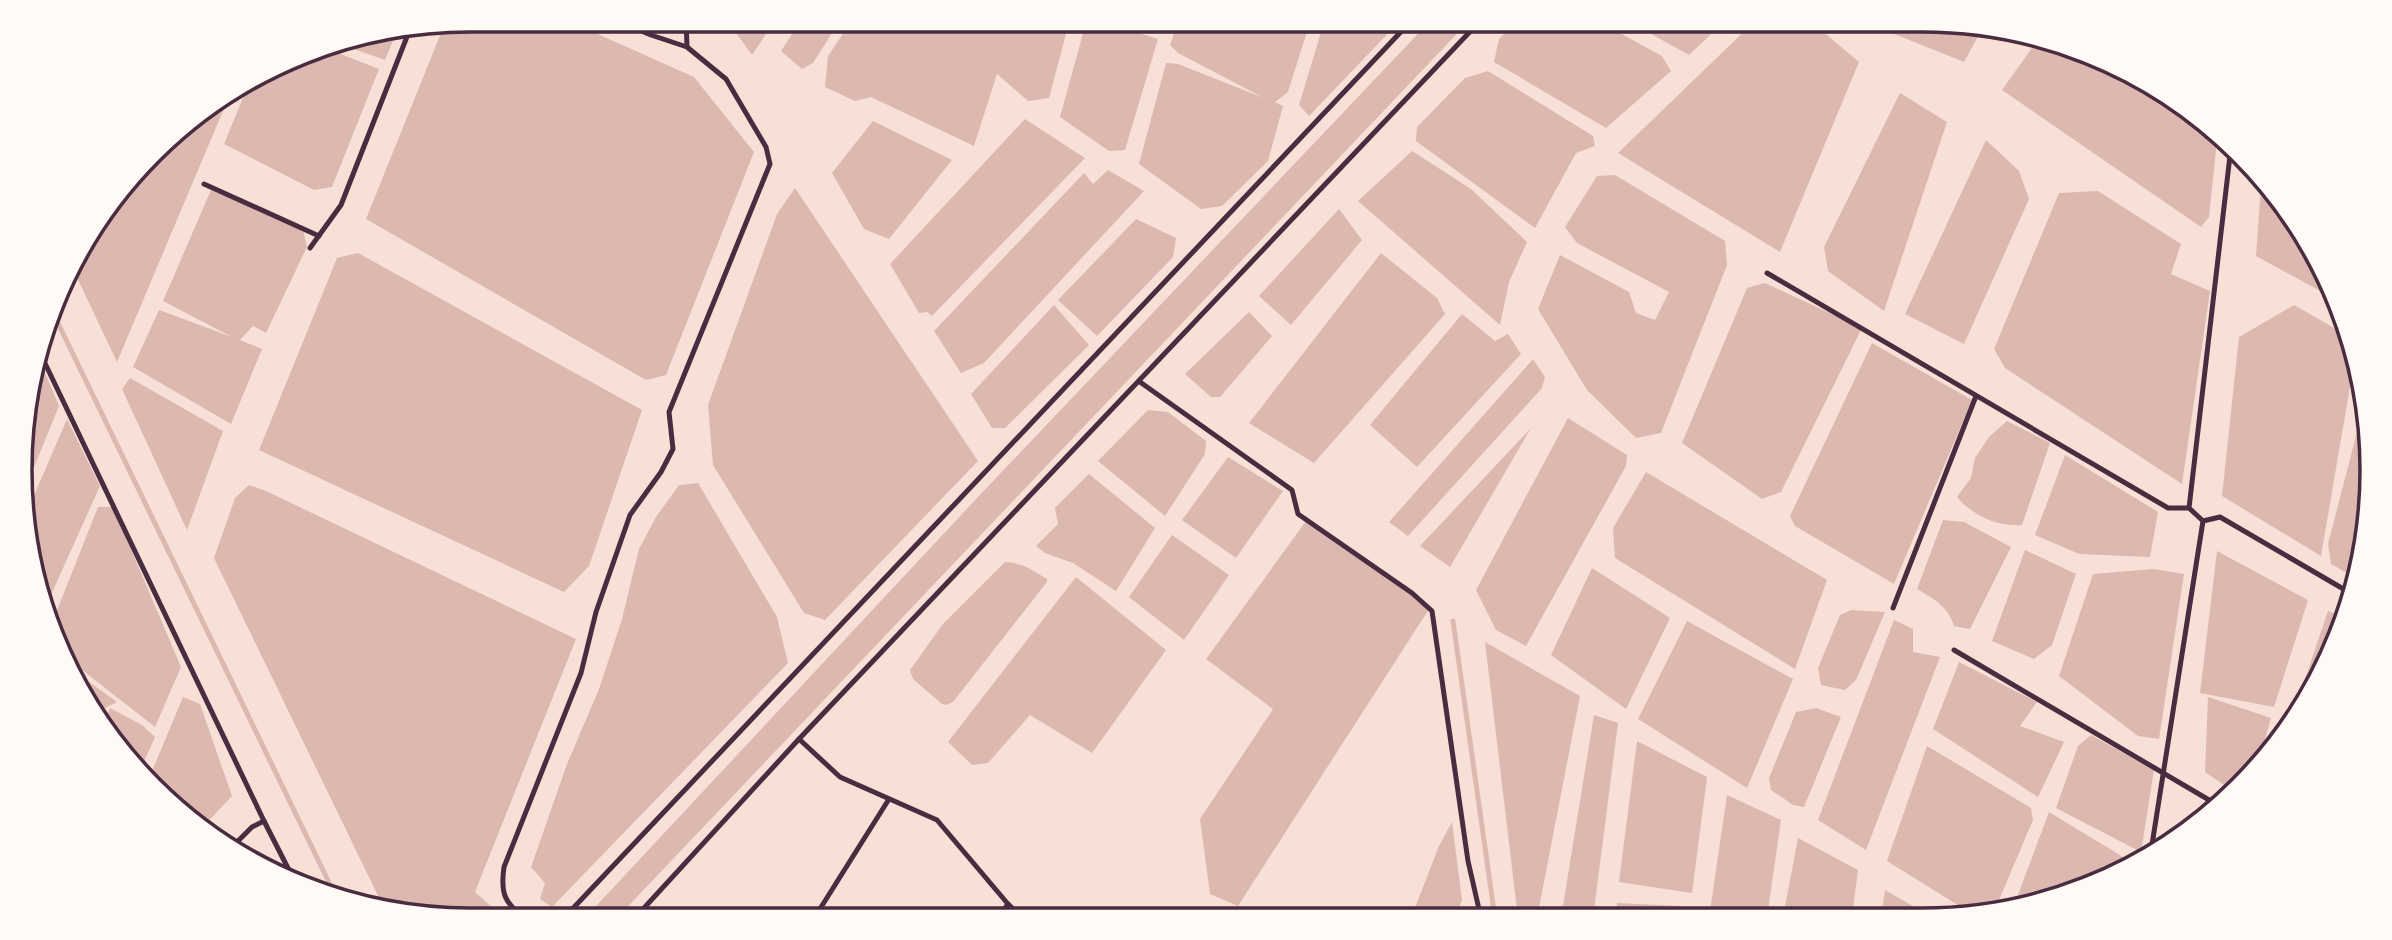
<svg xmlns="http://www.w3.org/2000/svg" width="2392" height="940" viewBox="0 0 2392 940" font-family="Raleway,sans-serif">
<rect width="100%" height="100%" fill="#f7e1d7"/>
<!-- water -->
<g fill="#dcb8b0">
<polygon points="470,19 564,19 694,77 754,152 666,375 646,380 366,219 445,23"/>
<polygon points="726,19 776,19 752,55"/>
<polygon points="802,19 841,19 813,63 802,69 781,51"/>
<polygon points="853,19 1070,19 1049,98 1028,101 997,74 974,146 871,97 855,101 825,87 828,56"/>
<polygon points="1087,19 1095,19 1158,39 1125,150 1109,151 1060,117"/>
<polygon points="1179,19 1311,19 1288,92 1275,102 1283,106 1268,161 1222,206 1201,209 1139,164 1166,63 1178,64 1264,98 1178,53 1170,45"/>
<polygon points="1325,19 1396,19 1398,23 1309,116 1299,105"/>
<polygon points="1432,19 1471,19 615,920 583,920 977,498"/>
<polygon points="1519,19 1594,19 1662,56 1671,71 1606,128 1494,62 1499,39"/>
<polygon points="1624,19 1727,19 1689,55"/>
<polygon points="1757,19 1808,19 1859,62 1780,252 1618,153"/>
<polygon points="1864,19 1922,19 1982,29 1964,62 1872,25"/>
<polygon points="397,31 385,60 334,42"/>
<polygon points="2039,38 2067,43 2218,131 2209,217 2201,227 2002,90"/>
<polygon points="320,46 379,69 332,187 314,190 224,144 247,88"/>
<polygon points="1488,71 1593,136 1595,146 1576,153 1535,228 1416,141 1417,127 1465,78"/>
<polygon points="1900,93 1947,122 1884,311 1828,271 1824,247"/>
<polygon points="228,99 117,362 72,267 79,245 173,131"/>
<polygon points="1025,119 1085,158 932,316 927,312 919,313 890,264"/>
<polygon points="873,121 952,160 889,239 864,229 832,173"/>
<polygon points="1986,140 2019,171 2029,199 1964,344 1905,314"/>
<polygon points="1412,151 1471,189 1527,242 1509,282 1500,325 1358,201"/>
<polygon points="1108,170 1144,191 984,363 961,373 934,331 1084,173 1093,184"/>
<polygon points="1615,175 1725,241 1727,265 1661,433 1636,438 1587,390 1538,309 1560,255 1629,292 1636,313 1655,320 1669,292 1577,243 1565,227 1597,176"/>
<polygon points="2261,186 2326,270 2333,298 2256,256"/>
<polygon points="795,188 978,461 825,620 804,613 713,465 708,405 777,214"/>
<polygon points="211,190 303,230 307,247 266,333 253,326 240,340 262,349 231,424 133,367 159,310 232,337 163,301"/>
<polygon points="2098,191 2181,244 2171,274 2210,291 2182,484 2005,368 1994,349 2059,193"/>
<polygon points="1339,209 1362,240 1291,325 1259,296"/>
<polygon points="1136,219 1176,238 1173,257 1097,336 1058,300"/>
<polygon points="358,253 642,410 589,566 564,592 259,450 337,258"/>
<polygon points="1381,253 1437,298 1445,314 1314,463 1249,423"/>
<polygon points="1765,283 1862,328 1781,492 1762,499 1682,443 1747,288"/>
<polygon points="1054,305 1089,345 1005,428 992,428 971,394"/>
<polygon points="2294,305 2343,333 2353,369 2321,556 2222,496 2239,337"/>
<polygon points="1249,312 1272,336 1220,397 1211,397 1185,374"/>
<polygon points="1462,314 1495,341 1508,334 1521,354 1417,467 1370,425"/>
<polygon points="1872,343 1972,400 1894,584 1795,526 1790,516"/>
<polygon points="1533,359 1545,377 1542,388 1408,536 1389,522"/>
<polygon points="40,361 59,406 26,487 23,411"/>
<polygon points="130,378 223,431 187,530 122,389"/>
<polygon points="2363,409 2372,440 2354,577 2331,564 2328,544"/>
<polygon points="1148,410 1168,412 1206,441 1205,454 1165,516 1098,461"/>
<polygon points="1568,418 1627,455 1626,466 1526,646 1496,630 1476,590"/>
<polygon points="67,419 100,486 46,606 28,558 26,514"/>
<path d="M 2007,421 L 2050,443 L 2022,525 C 1998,527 1973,516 1957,497 L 1971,478 L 1975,458 L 1989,437 Z"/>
<polygon points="1531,428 1450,567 1420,546"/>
<polygon points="2065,455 2158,512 2150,557 2079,554 2035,535"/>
<polygon points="1228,457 1283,491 1236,558 1182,520"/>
<polygon points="1646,472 1827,580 1795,669 1615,558 1613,528"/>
<polygon points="1089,474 1155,528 1116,591 1073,563 1045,553 1036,546 1058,524 1055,508"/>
<polygon points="698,483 777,617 788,663 552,907 540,899 545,883 531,867 567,764 599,689 622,619 639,549 656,517 679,485"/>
<polygon points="249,485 266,491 576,639 475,892 507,921 470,921 383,906 214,558 235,498"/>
<polygon points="98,507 113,507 181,667 155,727 68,659 64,654 52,623"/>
<path d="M 1943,520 L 1964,522 L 2011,547 L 1970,629 L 1954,626 C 1948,606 1934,599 1917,589 Z"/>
<polygon points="1306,521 1431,606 1238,906 1210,894 1200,819 1273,709 1206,659"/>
<polygon points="1172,535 1229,575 1184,640 1129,597"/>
<polygon points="2025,550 2076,574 2052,645 2034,659 1992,641"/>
<polygon points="2217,551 2308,600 2274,707 2200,693"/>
<path d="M 1005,562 C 1023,563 1032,570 1047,579 L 1047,582 L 953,702 L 946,705 L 942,704 L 913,679 L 910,670 L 943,624 Z"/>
<polygon points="1592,568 1670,618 1626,709 1551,655"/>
<polygon points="2154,569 2184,574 2159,739 2138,736 2059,676 2093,574"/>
<polygon points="1076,577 1166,650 1092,753 1030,715 988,763 972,765 948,742"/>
<polygon points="1851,610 1885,612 1856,680 1845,690 1821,685 1818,668 1840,615"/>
<polygon points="2328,611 2347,618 2301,712 2295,709"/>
<polygon points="1894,620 1913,629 1913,652 1940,657 1866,850 1818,820"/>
<polygon points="1687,621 1793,679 1747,788 1638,719"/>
<polygon points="1485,642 1580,696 1537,918 1518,918"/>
<polygon points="1959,662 2037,702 2020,726 2064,742 2038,797 1933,729"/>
<polygon points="71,672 77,673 117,702 101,710 98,716 80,696"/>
<polygon points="183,697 200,704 232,796 200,830 195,827 150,776"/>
<polygon points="2208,697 2271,718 2258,764 2234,792 2205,772"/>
<polygon points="110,708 142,725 155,737 142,766 103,723"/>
<polygon points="1816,708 1841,717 1804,807 1793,805 1771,790 1769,778 1796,712"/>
<polygon points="1594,715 1618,723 1593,918 1561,918"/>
<polygon points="2091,735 2154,770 2141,852 2056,808 2078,746"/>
<polygon points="1637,741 1707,777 1692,893 1619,882"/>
<polygon points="1927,746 2031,808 2033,820 1993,914 1977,917 1887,861"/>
<polygon points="1727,795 1781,820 1767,917 1709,918"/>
<polygon points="2049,812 2133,863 2095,886 2013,908"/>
<polygon points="1452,822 1462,900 1455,918 1411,918 1439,846"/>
<polygon points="1798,838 1858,870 1852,917 1783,917"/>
<polygon points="1885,890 1932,917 1881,917"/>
<polygon points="1617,903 1680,906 1687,918 1615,918"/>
</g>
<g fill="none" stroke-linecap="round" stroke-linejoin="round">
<!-- stream -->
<g stroke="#dcb8b0" stroke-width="5">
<polyline points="55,317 337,899"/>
<polyline points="1453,621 1495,918"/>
</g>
<!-- service -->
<g stroke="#4a2c40" stroke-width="5">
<polyline points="686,19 687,47"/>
<polyline points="204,184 319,236"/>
<polyline points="310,248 341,205 410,29"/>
<polyline points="1767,273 2168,508 2189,508"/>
<polyline points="42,357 264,821"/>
<polyline points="1140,382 1292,490 1298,514 1412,593 1432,611 1468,861 1481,918"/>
<polyline points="2203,521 2220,517 2352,594"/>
<polyline points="1893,608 1976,396"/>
<polyline points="1954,650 2221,807"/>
<polyline points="799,739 840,777 937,820 1008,904 1024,919"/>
<polyline points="232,847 252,827 264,821 294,880"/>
<polyline points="2151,851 2203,521 2189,508 2231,147"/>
<polyline points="997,919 1008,904"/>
<polyline points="633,920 799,739 1482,19"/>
<polyline points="813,920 889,799"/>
<path d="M 526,921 C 505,902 500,895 504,867 L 581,673 L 596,612 L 630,515 L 661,472 L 673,449 L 669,412 L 770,164 L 766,147 L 726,79 L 687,47 L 651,35 L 613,19"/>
<polyline points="561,921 1413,19"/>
</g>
</g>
<!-- crop -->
<path d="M0 0H2392V940H0ZM470 32H1922A438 438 0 0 1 2360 470V470A438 438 0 0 1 1922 908H470A438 438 0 0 1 32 470V470A438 438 0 0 1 470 32Z" fill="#fffaf5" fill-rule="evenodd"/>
<path fill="none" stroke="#4a2c40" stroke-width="3.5" d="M470 32H1922A438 438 0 0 1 2360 470V470A438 438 0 0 1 1922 908H470A438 438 0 0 1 32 470V470A438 438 0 0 1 470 32Z"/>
</svg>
